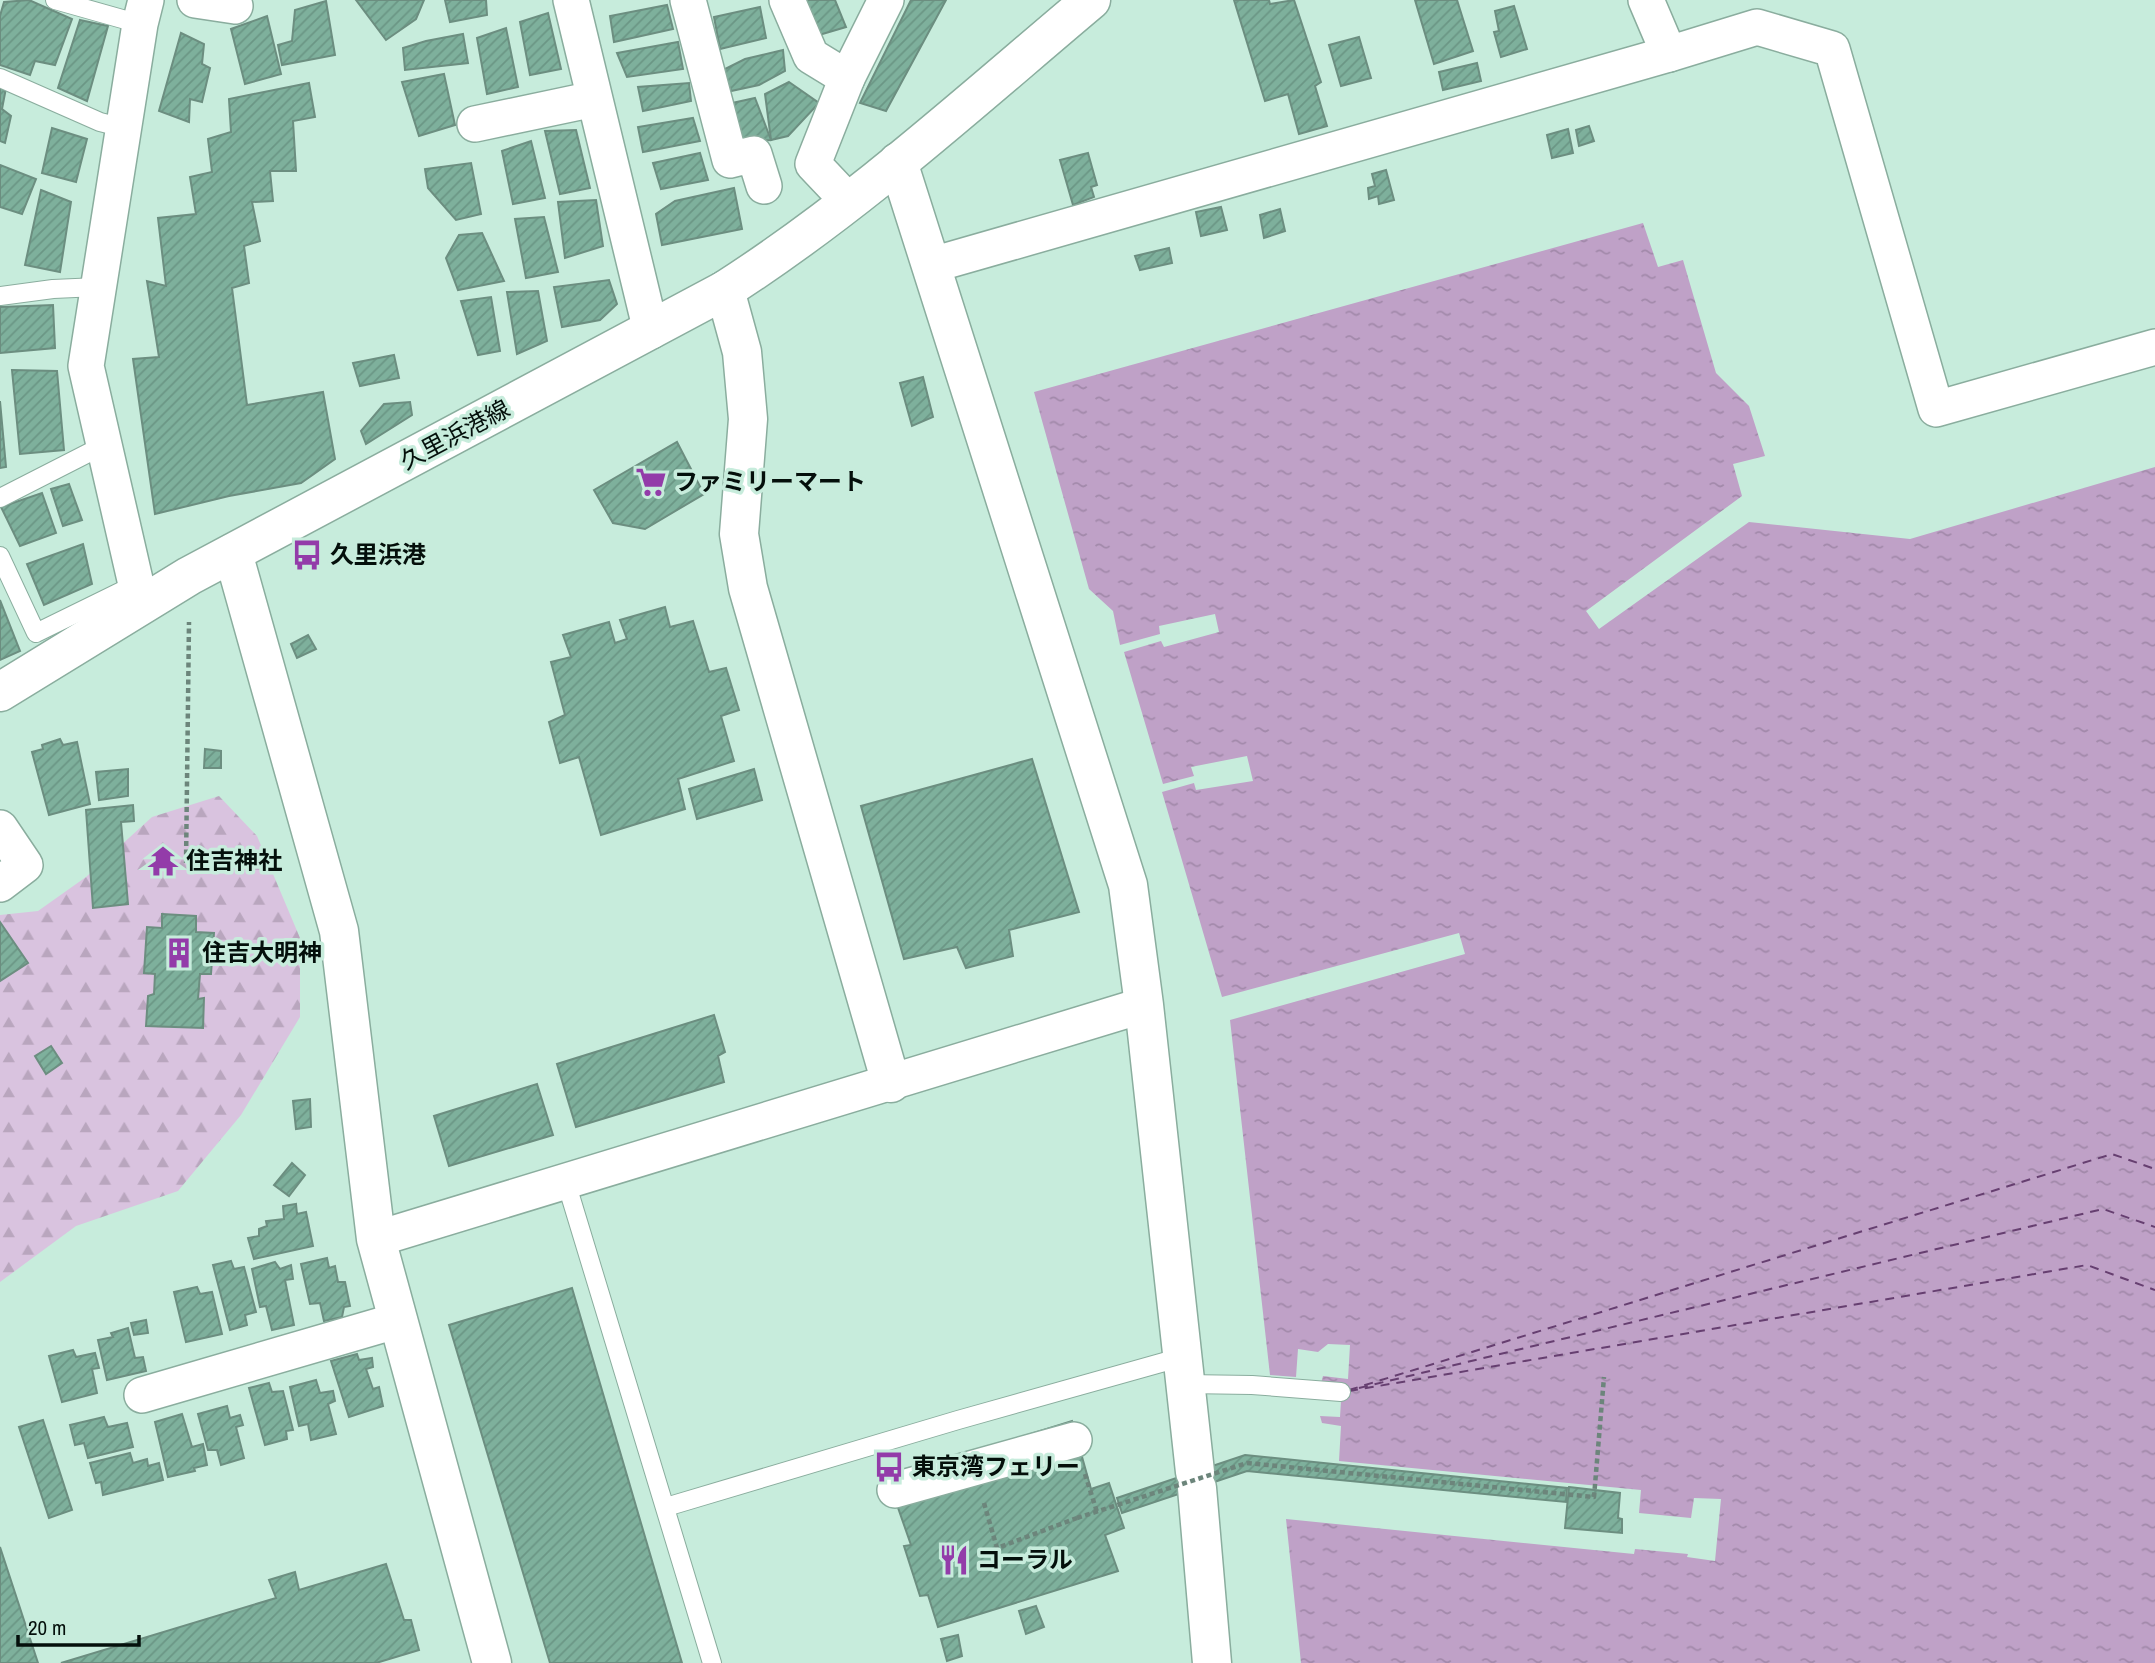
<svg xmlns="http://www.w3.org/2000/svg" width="2155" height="1663" viewBox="0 0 2155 1663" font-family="'Archivo Narrow','Noto Sans JP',sans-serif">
<defs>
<pattern id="forest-firs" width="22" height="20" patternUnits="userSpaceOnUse" patternTransform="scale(1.75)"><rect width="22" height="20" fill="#d9c3df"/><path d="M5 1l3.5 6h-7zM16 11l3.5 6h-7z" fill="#b9a6be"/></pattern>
<pattern id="water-ripples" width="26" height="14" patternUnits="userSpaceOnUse" patternTransform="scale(1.75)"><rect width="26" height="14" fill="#bfa1c7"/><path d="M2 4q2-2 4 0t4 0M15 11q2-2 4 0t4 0" fill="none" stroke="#a289aa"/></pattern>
<pattern id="building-hatch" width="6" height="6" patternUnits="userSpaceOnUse" patternTransform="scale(1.75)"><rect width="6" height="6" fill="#7eb09c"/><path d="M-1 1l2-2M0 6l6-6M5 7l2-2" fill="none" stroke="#6b9685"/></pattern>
</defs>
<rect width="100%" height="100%" fill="#c7ecdc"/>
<!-- forest -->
<polygon fill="url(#forest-firs)" points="219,796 257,836 300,938 300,1017 241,1115 178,1191 76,1226 0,1282 0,915 38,911 86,877 152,817"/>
<!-- water -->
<polygon fill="url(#water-ripples)" points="1643,223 1658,267 1683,260 1716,373 1749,406 1765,456 1733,464 1742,496 1586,611 1599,629 1749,522 1910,539 2155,467 2155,1663 1301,1663 1286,1519 1634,1554 1635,1549 1688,1554 1687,1557 1715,1561 1721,1499 1694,1498 1691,1518 1639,1513 1641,1490 1339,1461 1341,1426 1322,1423 1320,1416 1340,1417 1342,1385 1321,1383 1323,1376 1348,1379 1350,1345 1328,1344 1318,1352 1298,1349 1296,1377 1270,1375 1230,1020 1465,954 1459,933 1222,997 1162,792 1194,783 1196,790 1253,781 1247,756 1191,767 1194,776 1163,784 1124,652 1161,641 1164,647 1219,632 1215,614 1159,626 1160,634 1120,645 1113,611 1089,589 1034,392"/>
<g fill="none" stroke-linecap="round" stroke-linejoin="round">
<!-- ferry -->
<g stroke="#663f70" stroke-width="2" stroke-dasharray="9 7" stroke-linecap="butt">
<polyline points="1359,1388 2103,1209 2155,1227"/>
<polyline points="1349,1390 2112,1154 2155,1169"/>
<polyline points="1349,1391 2087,1265 2155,1290"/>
</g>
</g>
<!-- building -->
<g fill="url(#building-hatch)" stroke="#6c8e80" stroke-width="2">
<polygon points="29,0 72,19 55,65 35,61 30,75 0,65 0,16 4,2"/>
<polygon points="356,0 424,0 416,19 386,40"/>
<polygon points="445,0 486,0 487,15 450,22"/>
<polygon points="806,0 835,0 846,27 819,35"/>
<polygon points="911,0 946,0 886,111 860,103"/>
<polygon points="1234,0 1269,0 1270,4 1294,0 1321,82 1315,86 1327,126 1299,134 1288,94 1265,101"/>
<polygon points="1415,0 1457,0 1473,51 1434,64"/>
<polygon points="326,1 335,55 282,65 278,45 292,41 295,10"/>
<polygon points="667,5 673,29 614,42 610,16"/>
<polygon points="1514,6 1527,49 1501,57 1494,32 1499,31 1495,11"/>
<polygon points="760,7 766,38 720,49 714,17"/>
<polygon points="548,13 561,69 530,75 520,22"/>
<polygon points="267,16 281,74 245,84 231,29"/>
<polygon points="80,20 108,26 87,101 58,88"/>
<polygon points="506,28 518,87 487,94 477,38"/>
<polygon points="181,33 204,44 202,64 210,68 202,102 190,99 189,122 159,111"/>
<polygon points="463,34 468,63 405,70 403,48 426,41"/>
<polygon points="1359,37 1371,78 1341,86 1329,45"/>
<polygon points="678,42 683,69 627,77 617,53"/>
<polygon points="783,50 785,71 759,85 731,91 723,70 745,59"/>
<polygon points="1477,63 1481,81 1443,90 1439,72"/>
<polygon points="444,74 455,125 419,136 402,82"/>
<polygon points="789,82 819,103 788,136 771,140 765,94"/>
<polygon points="309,83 315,117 293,121 296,171 270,171 273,201 252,202 260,241 244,246 249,283 232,288 247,405 323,392 335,459 301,483 229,496 155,514 133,359 159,357 147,281 166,286 158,218 196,214 190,177 212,172 208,139 231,132 229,99"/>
<polygon points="689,83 691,101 643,111 638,87"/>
<polygon points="0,87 6,88 2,109 11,116 5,143 0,141"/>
<polygon points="755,98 771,140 740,142 732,103"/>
<polygon points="693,118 700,141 643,152 638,127"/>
<polygon points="1589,126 1594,141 1579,146 1576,130"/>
<polygon points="52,128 87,139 76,182 42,173"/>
<polygon points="1568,129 1573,153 1552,158 1547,135"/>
<polygon points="576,130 590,188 560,194 545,131"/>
<polygon points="531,141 545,198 513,204 502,151"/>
<polygon points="700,153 708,180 661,189 653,163"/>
<polygon points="1088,153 1097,185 1091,187 1094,197 1073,205 1060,160"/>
<polygon points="471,163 481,214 456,220 428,188 425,169"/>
<polygon points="0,165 36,179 22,214 0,207"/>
<polygon points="1386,170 1394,200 1379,204 1378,196 1369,199 1368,188 1375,186 1372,174"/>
<polygon points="734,188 742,229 662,245 656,214 675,201"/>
<polygon points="41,190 71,202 60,272 25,265"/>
<polygon points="596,200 603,246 565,258 558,202"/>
<polygon points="1221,207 1227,230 1201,236 1196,212"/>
<polygon points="1280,209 1285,231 1264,238 1260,215"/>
<polygon points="544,217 558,272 526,278 515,219"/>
<polygon points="482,233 504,281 458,290 446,258 459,235"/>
<polygon points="1169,248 1172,263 1140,270 1135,256"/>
<polygon points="609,280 617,304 600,320 562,327 554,287"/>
<polygon points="538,291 547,341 517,354 507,292"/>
<polygon points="491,297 500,351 478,355 461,301"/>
<polygon points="53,305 55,348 0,353 0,307"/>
<polygon points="394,355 399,378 360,386 353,363"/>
<polygon points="12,370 57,371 64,450 20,454"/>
<polygon points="923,377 933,417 912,426 900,383"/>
<polygon points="0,401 6,467 0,468"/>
<polygon points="410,402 412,415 366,444 361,431 384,404"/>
<polygon points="677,442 704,494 645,529 613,523 594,490"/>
<polygon points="69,484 82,520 63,526 51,489"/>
<polygon points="42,493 56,533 20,546 1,507"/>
<polygon points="83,544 92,584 44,605 27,564"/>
<polygon points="0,600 20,651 0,660"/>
<polygon points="665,607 670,627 693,621 709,672 726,668 739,710 721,716 734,761 678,779 685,809 601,835 579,757 560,763 549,722 565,715 551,662 571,657 563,635 609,622 615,643 627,639 620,620"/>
<polygon points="308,635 316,649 297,658 291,644"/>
<polygon points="60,739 63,745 77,742 90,804 49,815 32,752 43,749 42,745"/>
<polygon points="205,749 221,751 221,768 204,768"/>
<polygon points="1032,759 1079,912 1009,930 1013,956 966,968 957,947 904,959 861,806"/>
<polygon points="128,769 128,796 99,800 96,772"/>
<polygon points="754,769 762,800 697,819 689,789"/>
<polygon points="133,805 134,821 121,822 128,904 93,908 86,810"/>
<polygon points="162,914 196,916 196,932 214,933 211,974 200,974 198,999 204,998 203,1028 146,1026 148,996 154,994 155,974 144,973 147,927 162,928"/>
<polygon points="0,922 28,963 0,981"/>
<polygon points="714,1015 725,1052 718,1056 724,1082 576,1127 557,1064"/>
<polygon points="51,1046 62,1063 46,1074 35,1056"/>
<polygon points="537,1084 553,1135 449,1166 434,1116"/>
<polygon points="310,1099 311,1127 296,1129 293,1101"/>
<polygon points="292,1163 305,1175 289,1196 274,1185"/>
<polygon points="296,1204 297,1214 306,1212 313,1246 254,1259 248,1238 259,1236 259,1229 267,1226 266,1221 284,1219 283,1206"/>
<polygon points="327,1258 329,1268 335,1266 338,1282 345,1282 350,1306 344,1307 342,1317 324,1321 320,1303 310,1304 301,1264"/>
<polygon points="231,1261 234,1269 244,1267 256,1312 245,1315 247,1325 230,1330 213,1265"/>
<polygon points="275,1262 280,1269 291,1265 293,1279 285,1280 294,1325 272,1330 266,1306 260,1307 252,1269"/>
<polygon points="197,1287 200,1294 212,1292 222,1334 186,1342 174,1292"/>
<polygon points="572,1288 682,1663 550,1663 449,1325"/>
<polygon points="146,1320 148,1333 134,1335 131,1323"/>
<polygon points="128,1328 135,1358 143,1357 146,1371 107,1380 98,1340 113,1337 111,1333"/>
<polygon points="73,1350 76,1357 95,1353 99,1368 92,1369 97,1393 62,1402 49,1356"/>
<polygon points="357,1354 359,1360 372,1358 373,1367 366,1369 373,1389 379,1387 383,1406 349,1417 331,1361"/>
<polygon points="316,1380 320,1393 333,1391 335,1401 328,1404 336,1434 311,1440 308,1424 299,1426 290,1387"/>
<polygon points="269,1383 272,1392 283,1391 293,1430 286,1431 287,1439 265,1445 249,1388"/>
<polygon points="227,1406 230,1418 240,1415 243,1425 236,1427 244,1458 221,1465 217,1450 208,1450 198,1414"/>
<polygon points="182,1414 192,1447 203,1444 207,1465 194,1468 195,1471 168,1477 155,1422"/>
<polygon points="104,1417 108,1427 127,1423 133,1447 88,1458 84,1443 75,1445 70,1425"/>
<polygon points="43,1420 72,1510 49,1518 19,1427"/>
<polygon points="1072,1421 1091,1489 1109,1483 1124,1528 1105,1535 1118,1571 938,1627 928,1595 920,1596 904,1546 911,1545 888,1479"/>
<polygon points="130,1453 133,1463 147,1459 148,1466 159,1463 163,1480 103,1495 101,1482 96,1483 90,1463"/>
<polygon points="1245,1455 1567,1488 1566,1502 1247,1471 1122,1513 1117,1498"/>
<polygon points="1569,1487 1620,1493 1618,1518 1622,1519 1622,1533 1565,1528"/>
<polygon points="0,1547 38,1663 0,1663"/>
<polygon points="386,1564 404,1620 411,1620 419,1650 376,1663 61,1663 276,1598 269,1580 295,1572 299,1590"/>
<polygon points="1036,1606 1044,1627 1026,1634 1019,1611"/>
<polygon points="958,1635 962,1656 947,1661 941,1639"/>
</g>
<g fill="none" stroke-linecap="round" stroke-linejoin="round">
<!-- lane casing -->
<g stroke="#8aad9e" stroke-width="20">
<g id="lane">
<polyline points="55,0 140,24"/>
<polyline points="0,78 100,122 124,128"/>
<polyline points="0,296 53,289 98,287"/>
<polyline points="0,498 104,445"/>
<polyline points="0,556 36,633 136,584"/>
<polyline points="566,1182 712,1663"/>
<polyline points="1185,1384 1252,1385 1341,1392"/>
<polyline points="666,1507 958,1420 1182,1357"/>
</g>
</g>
<!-- street casing -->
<g stroke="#8aad9e" stroke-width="38">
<g id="street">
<polyline points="195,0 235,6"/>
<polyline points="571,0 651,331"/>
<polyline points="688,0 730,160 754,154 764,186"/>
<polyline points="787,0 811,56 847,78"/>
<polyline points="1669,54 1757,27 1832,49 1936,409 2155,347"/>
<polyline points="475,124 594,99"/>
<polyline points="849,202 813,164 847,78 886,0"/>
<polyline points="932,265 1669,54 1646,0"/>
<polyline points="141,606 86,366 140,24 146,0"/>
<polyline points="0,828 25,865 0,884"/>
<polyline points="376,1239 1144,1005"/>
<polyline points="142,1395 399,1320"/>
<polyline points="895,1490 1074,1440"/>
</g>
</g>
<!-- secondary casing -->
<g stroke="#8aad9e" stroke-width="41">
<g id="secondary">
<polyline points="898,162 1128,885 1144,1005 1195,1472"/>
<polyline points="725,290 742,352 748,419 739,534 748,588 891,1083"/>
<polyline points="233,553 339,931 376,1239 492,1663"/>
<path d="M 0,692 L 189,576 L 725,290 C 856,206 972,100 1091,0"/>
<polyline points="1197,1488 1212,1663"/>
</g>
</g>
<!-- path -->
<g stroke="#6c857b" stroke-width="4.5" stroke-dasharray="5 3.5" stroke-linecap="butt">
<polyline points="186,863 189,622"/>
<polyline points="1085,1474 1097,1512"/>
<polyline points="984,1503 997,1548 1077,1518"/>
</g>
<!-- lane -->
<use href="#lane" stroke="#fff" stroke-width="18"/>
<!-- street -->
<use href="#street" stroke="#fff" stroke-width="35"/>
<!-- secondary -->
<use href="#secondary" stroke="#fff" stroke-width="38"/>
<!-- path-bridge -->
<polyline stroke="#6c857b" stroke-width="4.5" stroke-dasharray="5 3.5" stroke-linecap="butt" points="1077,1518 1247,1463 1594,1497 1604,1377"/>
</g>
<!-- icons -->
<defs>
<g id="supermarket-bare" transform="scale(2.415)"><path d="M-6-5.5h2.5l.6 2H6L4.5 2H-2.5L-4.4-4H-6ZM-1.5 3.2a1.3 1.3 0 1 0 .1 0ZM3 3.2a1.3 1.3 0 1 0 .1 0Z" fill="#933ca9" stroke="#c7ecdc" stroke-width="2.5" paint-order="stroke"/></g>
<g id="bus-bare" transform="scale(2.415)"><path d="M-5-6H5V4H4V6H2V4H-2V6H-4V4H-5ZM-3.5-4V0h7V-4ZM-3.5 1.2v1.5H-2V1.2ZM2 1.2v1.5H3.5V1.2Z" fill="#933ca9" stroke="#c7ecdc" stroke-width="2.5" paint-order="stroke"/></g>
<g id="temple-bare" transform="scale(2.415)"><path d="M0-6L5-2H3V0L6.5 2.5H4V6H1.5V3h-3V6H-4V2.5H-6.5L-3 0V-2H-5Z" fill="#933ca9" stroke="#c7ecdc" stroke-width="2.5" paint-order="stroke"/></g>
<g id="building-bare" transform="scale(2.415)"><path d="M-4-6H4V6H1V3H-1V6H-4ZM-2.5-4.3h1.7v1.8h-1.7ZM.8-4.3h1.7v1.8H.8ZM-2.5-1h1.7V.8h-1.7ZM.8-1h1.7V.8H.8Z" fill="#933ca9" stroke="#c7ecdc" stroke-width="2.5" paint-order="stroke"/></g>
<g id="restaurant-bare" transform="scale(2.415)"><path d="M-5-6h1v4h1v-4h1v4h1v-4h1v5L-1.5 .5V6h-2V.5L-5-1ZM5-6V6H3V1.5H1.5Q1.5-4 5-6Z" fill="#933ca9" stroke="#c7ecdc" stroke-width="2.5" paint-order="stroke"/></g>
</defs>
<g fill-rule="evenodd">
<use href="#supermarket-bare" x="651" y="482"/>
<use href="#bus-bare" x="307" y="555"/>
<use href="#temple-bare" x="163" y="861"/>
<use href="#building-bare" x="179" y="953"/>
<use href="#bus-bare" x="889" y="1467"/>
<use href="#restaurant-bare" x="954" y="1560"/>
</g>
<g text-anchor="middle" stroke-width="7" stroke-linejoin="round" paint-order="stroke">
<!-- street labels -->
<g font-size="24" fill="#040f0b" stroke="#c7ecdc">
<text transform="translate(455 435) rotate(-28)" y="8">久里浜港線</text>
</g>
<!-- poi labels -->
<g font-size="24" font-weight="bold" fill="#040f0b" stroke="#c7ecdc" text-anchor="start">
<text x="674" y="490">ファミリーマート</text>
<text x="330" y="563">久里浜港</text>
<text x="186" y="869">住吉神社</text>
<text x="202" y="961">住吉大明神</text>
<text x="912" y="1475">東京湾フェリー</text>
<text x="977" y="1568">コーラル</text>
</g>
</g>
<!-- scale -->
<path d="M18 1635v10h121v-10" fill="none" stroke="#040f0b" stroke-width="3.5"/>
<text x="28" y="1635" font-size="21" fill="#040f0b" stroke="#c7ecdc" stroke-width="5" paint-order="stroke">20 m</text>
</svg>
